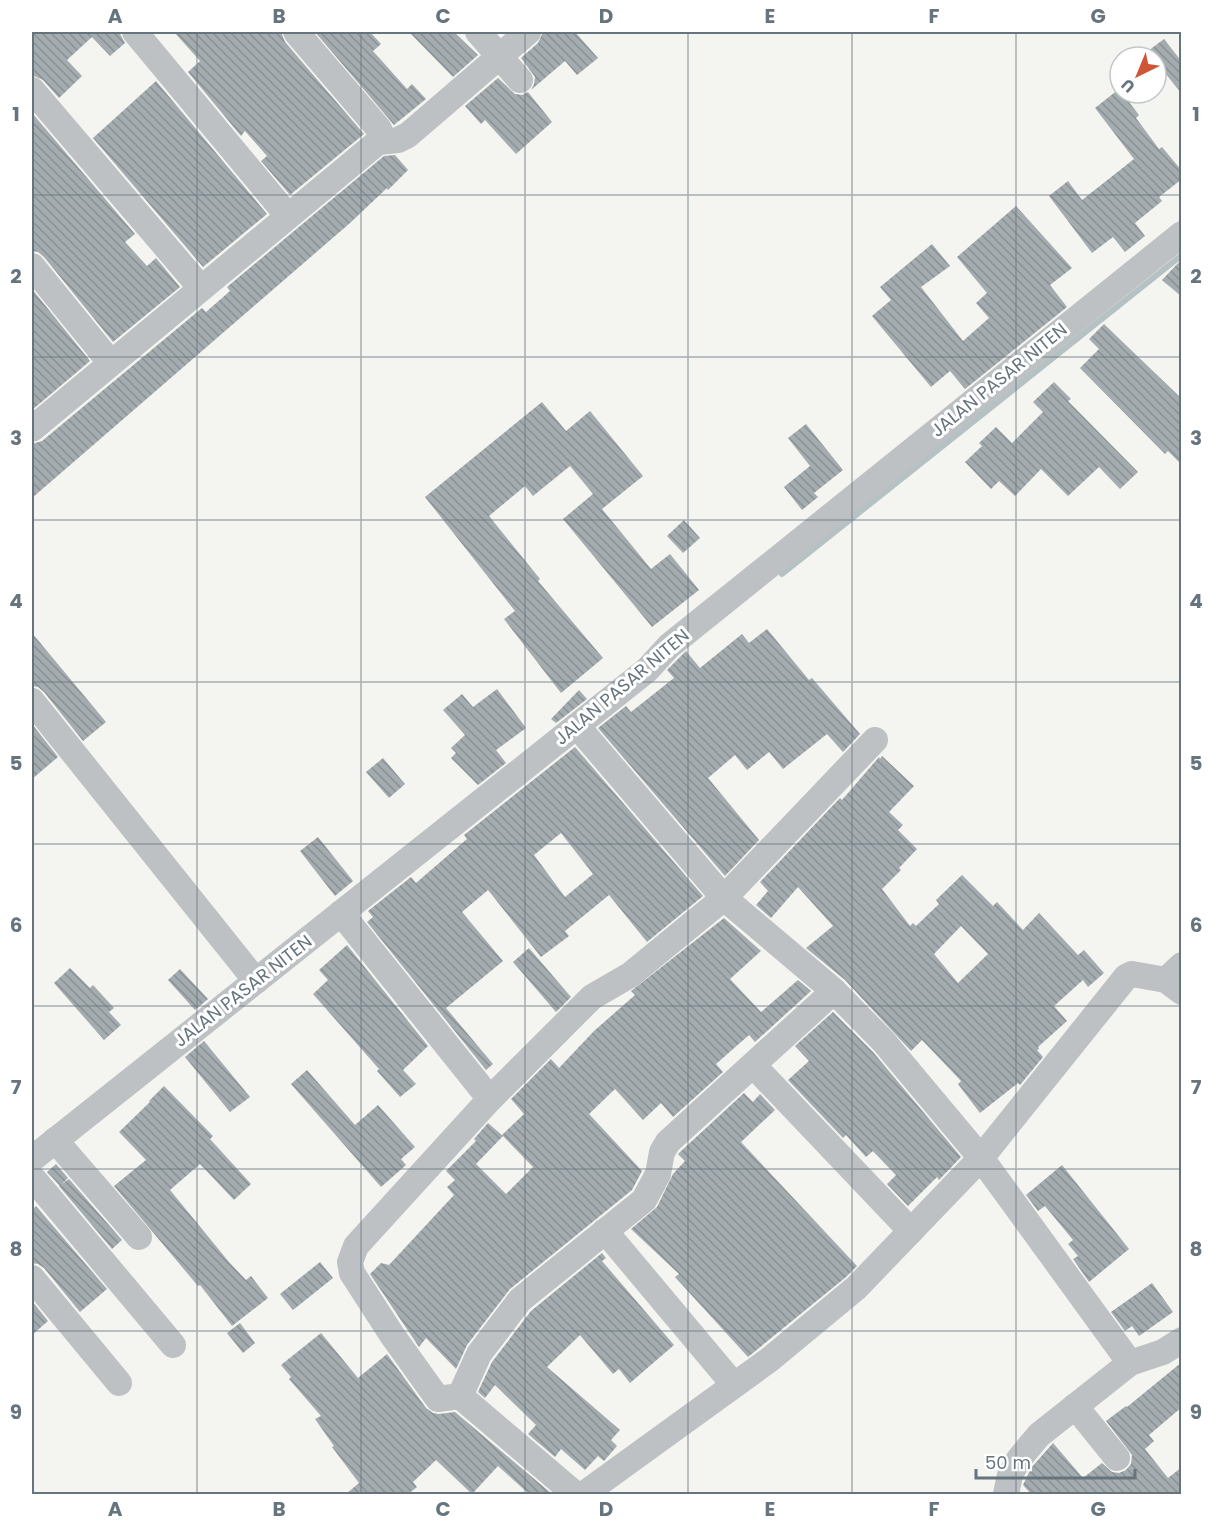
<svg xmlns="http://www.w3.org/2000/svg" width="1213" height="1526" viewBox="0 0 1213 1526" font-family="Poppins,sans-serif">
<defs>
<pattern id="building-back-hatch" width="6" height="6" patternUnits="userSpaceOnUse" patternTransform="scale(1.5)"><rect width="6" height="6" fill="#a4acb0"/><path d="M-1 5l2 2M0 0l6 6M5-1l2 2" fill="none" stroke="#899194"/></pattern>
</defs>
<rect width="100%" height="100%" fill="#f4f4f0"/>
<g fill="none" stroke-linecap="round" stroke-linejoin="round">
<!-- stream -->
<polyline stroke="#b6c1c4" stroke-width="6" points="782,574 1182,255"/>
</g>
<!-- building -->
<g fill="url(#building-back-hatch)" fill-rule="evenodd">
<polygon points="32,32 119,32 125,43 110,56 92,37 67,60 82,76 59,98 43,80 32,75"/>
<polygon points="174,32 281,32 285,42 364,134 290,195 261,161 267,156 245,131 241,136 188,72 200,61"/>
<polygon points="315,32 370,32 381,44 373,51 407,89 412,84 426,99 394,125"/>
<polygon points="409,32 454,32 478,55 453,77"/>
<polygon points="543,32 575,32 598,58 577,75 565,61 531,90 534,84 535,77 521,58 538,43"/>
<polygon points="1164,39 1182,62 1182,94 1156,62 1156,57 1152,57 1148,51"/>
<polygon points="498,78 515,94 522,95 528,92 552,122 516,154 485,120 481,124 465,106"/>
<polygon points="156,81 267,214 203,267 93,138"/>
<polygon points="1119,89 1139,115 1136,118 1159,149 1162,147 1182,171 1182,179 1159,197 1162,201 1135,223 1145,236 1125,252 1113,237 1092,253 1049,196 1068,181 1082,200 1134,159 1095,108"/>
<polygon points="32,113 135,234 125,242 147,266 156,258 180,287 113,342 44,257 38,252 32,251"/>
<polygon points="395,155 408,170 388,190 387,188 350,223 32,498 32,444 42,441 202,308 206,312 230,291 227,287 384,156"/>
<polygon points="1016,206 1072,268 1050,285 1067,307 965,389 950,371 931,387 872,316 891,300 880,287 932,244 950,266 921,287 963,341 989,318 976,303 987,293 957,257"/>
<polygon points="1182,259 1182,297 1162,280"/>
<polygon points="32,289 90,361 32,410"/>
<polygon points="1104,324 1182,399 1182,465 1168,451 1165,454 1080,368 1099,349 1089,339"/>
<polygon points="1054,382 1071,399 1068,401 1138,472 1120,489 1099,467 1068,496 1041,469 1015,496 999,481 991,489 965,462 982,446 979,443 996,427 1012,443 1043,412 1033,402"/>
<polygon points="542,402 566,431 590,411 643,476 602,509 651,569 670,554 699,590 652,627 563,519 593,494 570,466 533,496 525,486 489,516 540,579 538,581 603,658 561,693 504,619 515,611 425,497"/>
<polygon points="806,424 843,470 814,493 818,497 802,510 784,487 810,466 788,438"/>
<polygon points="684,520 700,538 683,553 667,536"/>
<polygon points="767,629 809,680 812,678 860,734 843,752 827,734 783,769 769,752 747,770 735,755 708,778 759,840 725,876 598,728 626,706 631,712 674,678 667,670 686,651 700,668 742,634 749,643"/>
<polygon points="32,633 106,722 83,741 44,692 38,687 32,686"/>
<polygon points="497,689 526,728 496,750 506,763 478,785 451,758 456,753 451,748 465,735 443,710 462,694 473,707"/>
<polygon points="579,690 587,699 556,723 551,719"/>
<polygon points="32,724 58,757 32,779"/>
<path d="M 575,747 L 703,896 L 647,942 L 609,895 L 565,931 L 569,936 L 541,957 L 488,890 L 462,912 L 503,961 L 446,1008 L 493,1064 L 486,1070 L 367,922 L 373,917 L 368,911 L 411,877 L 416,883 L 467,839 L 464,835 ZM 561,833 L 593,874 L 565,897 L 534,855 Z"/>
<path d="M 882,756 L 914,786 L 889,812 L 903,825 L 898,830 L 917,849 L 899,868 L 901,870 L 882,889 L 910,926 L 913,923 L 916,926 L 939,904 L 936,900 L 962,875 L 993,906 L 997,902 L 1023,930 L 1039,913 L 1078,955 L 1084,950 L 1104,973 L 1088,987 L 1083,980 L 1054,1006 L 1067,1021 L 1038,1047 L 1039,1049 L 1037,1050 L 1043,1057 L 1020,1085 L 1018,1083 L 980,1113 L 958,1084 L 961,1081 L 922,1040 L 911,1051 L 845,980 L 806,948 L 833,926 L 798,887 L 771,918 L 756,905 L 768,891 L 760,882 L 840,798 L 842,800 L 879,757 L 880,759 ZM 961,926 L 988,954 L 958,983 L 934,954 Z"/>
<polygon points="383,758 405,784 389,798 366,772"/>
<polygon points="318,837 353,881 335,896 300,851"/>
<polygon points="724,918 761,951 730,979 761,1012 798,980 811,991 755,1042 749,1035 716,1064 723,1072 673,1117 661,1103 643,1120 615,1089 589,1114 642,1171 632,1190 510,1289 467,1345 456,1369 426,1338 419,1347 370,1274 381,1263 389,1265 454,1195 447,1187 455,1180 446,1171 476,1141 474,1139 488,1123 503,1136 476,1164 506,1194 533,1167 502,1135 524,1114 511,1099 551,1059 559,1068 594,1031 635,995 631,991"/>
<polygon points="347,945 428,1046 403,1070 416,1084 400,1097 377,1071 379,1069 313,994 328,980 319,970"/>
<polygon points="529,948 571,997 556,1012 513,962"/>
<polygon points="70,968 90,988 93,985 114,1008 109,1012 121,1025 104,1040 54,983"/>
<polygon points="180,969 208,999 195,1010 168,980"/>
<polygon points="833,1012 873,1052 961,1157 939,1180 937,1177 908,1206 887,1184 896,1175 873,1151 866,1157 846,1135 843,1138 788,1080 809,1061 795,1046"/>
<polygon points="204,1041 250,1097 230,1112 185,1057"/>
<polygon points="307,1070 355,1125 378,1105 415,1147 401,1159 406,1165 381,1187 291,1084"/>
<polygon points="164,1086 213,1136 210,1139 251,1184 234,1200 200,1164 170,1190 229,1262 246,1280 251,1276 268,1298 232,1326 200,1285 198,1286 114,1186 146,1160 119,1132 150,1102 149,1101"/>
<polygon points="744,1093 753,1102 760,1094 775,1110 741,1142 857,1266 846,1277 748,1357 675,1277 679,1274 631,1229 657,1207 673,1174 685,1161 678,1154 680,1152"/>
<polygon points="56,1164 68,1178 60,1186 47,1172"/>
<polygon points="1062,1165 1129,1249 1089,1282 1073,1259 1078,1256 1068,1244 1073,1240 1045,1206 1038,1211 1026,1195"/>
<polygon points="69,1179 122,1240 112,1249 59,1186"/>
<polygon points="36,1206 107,1289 80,1312 44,1268 38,1264 32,1263 32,1210"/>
<polygon points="602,1253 606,1258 602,1261 674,1345 630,1383 619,1369 613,1374 580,1335 547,1367 620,1430 611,1440 617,1446 604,1461 598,1456 585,1470 561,1449 555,1457 528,1434 536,1425 495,1385 485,1398 478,1392 492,1362 531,1311"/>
<polygon points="320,1262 333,1278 293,1310 280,1294"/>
<polygon points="1152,1283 1173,1312 1139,1336 1132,1326 1125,1331 1111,1312"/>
<polygon points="32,1301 48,1321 32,1335"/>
<polygon points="240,1323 255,1343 243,1353 227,1333"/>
<polygon points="321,1333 358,1378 387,1354 426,1408 433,1413 439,1414 455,1412 552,1494 529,1494 498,1466 472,1494 436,1460 413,1482 417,1487 408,1494 346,1494 359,1483 332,1447 334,1446 315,1419 321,1416 289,1379 291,1377 281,1365"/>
<polygon points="1182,1362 1182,1407 1149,1435 1154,1441 1145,1449 1168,1478 1182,1467 1182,1494 1031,1494 1023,1485 1031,1468 1053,1443 1083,1478 1102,1463 1112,1472 1119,1473 1126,1470 1131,1464 1132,1455 1106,1421 1126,1406 1127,1407"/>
</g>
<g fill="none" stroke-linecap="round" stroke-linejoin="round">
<!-- street -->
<g stroke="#bdc1c4" stroke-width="26">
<polyline points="135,32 288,216"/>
<polyline points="478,32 520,80"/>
<polyline points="32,90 201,288"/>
<polyline points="378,142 398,140 408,135 528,32"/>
<polyline points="32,266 110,362"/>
<polyline points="32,429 378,142 381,134 379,129 296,32"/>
<polyline points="32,701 256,981"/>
<polyline points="577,726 724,898 834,991 884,1042 981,1158 1130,1363"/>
<polyline points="341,913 490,1099"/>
<polyline points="1166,980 1182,965"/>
<polyline points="753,1065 911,1231"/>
<polyline points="55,1140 139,1237"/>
<polyline points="32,1159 647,670 669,646 1182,234"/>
<polyline points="32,1177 173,1345"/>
<polyline points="605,1231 734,1385"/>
<polyline points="32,1278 119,1383"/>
<polyline points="460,1396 479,1354 520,1300 644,1200 658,1174 662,1152 668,1142 834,991"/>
<polyline points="1075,1406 1117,1458"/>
<polyline points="575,1494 460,1396 438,1399 392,1335 352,1273 350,1262 356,1246 490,1099 592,997 630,975 724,898 875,740"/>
<polyline points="584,1494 769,1360 856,1288 981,1158 1126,977 1132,974 1166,980 1182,992"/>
<polyline points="1006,1494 1010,1475 1019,1459 1039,1435 1130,1363 1163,1352 1182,1340"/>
</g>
</g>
<!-- grid -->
<path fill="none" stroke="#66747e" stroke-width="1.5" stroke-opacity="0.55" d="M 197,32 L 197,1494M 361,32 L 361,1494M 525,32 L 525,1494M 688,32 L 688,1494M 852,32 L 852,1494M 1016,32 L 1016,1494M 32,195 L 1182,195M 32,357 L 1182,357M 32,520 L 1182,520M 32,682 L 1182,682M 32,844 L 1182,844M 32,1006 L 1182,1006M 32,1169 L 1182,1169M 32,1331 L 1182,1331"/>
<g text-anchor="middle" stroke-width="6" stroke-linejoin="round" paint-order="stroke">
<!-- street labels -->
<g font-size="18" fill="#66747e" stroke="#fff">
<text transform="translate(999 380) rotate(-39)" y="6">JALAN PASAR NITEN</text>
<text transform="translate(622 687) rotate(-40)" y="6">JALAN PASAR NITEN</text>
<text transform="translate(243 991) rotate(-38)" y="6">JALAN PASAR NITEN</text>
</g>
</g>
<!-- border -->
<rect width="1213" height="1526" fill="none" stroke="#ffffff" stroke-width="66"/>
<!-- north arrow -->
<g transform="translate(1138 75) rotate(223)"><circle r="28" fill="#ffffff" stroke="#c2c7cb" stroke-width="1.5"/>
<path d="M0-4.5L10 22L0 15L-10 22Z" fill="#cf5635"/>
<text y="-9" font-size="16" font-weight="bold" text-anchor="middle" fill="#66747e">U</text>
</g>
<!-- scale -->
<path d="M976 1469v9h159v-9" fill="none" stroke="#66747e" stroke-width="3"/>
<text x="985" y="1469" font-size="18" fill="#66747e" stroke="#ffffff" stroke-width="4.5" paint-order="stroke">50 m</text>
<rect x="33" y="33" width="1147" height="1460" fill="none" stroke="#66747e" stroke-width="2"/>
<g font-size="20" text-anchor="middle" font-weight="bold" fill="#66747e">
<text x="115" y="23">A</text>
<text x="279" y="23">B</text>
<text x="443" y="23">C</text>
<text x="606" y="23">D</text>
<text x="770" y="23">E</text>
<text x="934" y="23">F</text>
<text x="1098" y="23">G</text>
<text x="16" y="121">1</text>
<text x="1196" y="121">1</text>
<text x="16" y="283">2</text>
<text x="1196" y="283">2</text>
<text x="16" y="445">3</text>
<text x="1196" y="445">3</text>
<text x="16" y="608">4</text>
<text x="1196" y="608">4</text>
<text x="16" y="770">5</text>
<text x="1196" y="770">5</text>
<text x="16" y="932">6</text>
<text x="1196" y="932">6</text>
<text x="16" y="1094">7</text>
<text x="1196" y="1094">7</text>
<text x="16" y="1256">8</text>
<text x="1196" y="1256">8</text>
<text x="16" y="1419">9</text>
<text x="1196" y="1419">9</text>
<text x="115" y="1516">A</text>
<text x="279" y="1516">B</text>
<text x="443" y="1516">C</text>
<text x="606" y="1516">D</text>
<text x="770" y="1516">E</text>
<text x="934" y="1516">F</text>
<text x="1098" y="1516">G</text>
</g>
</svg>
